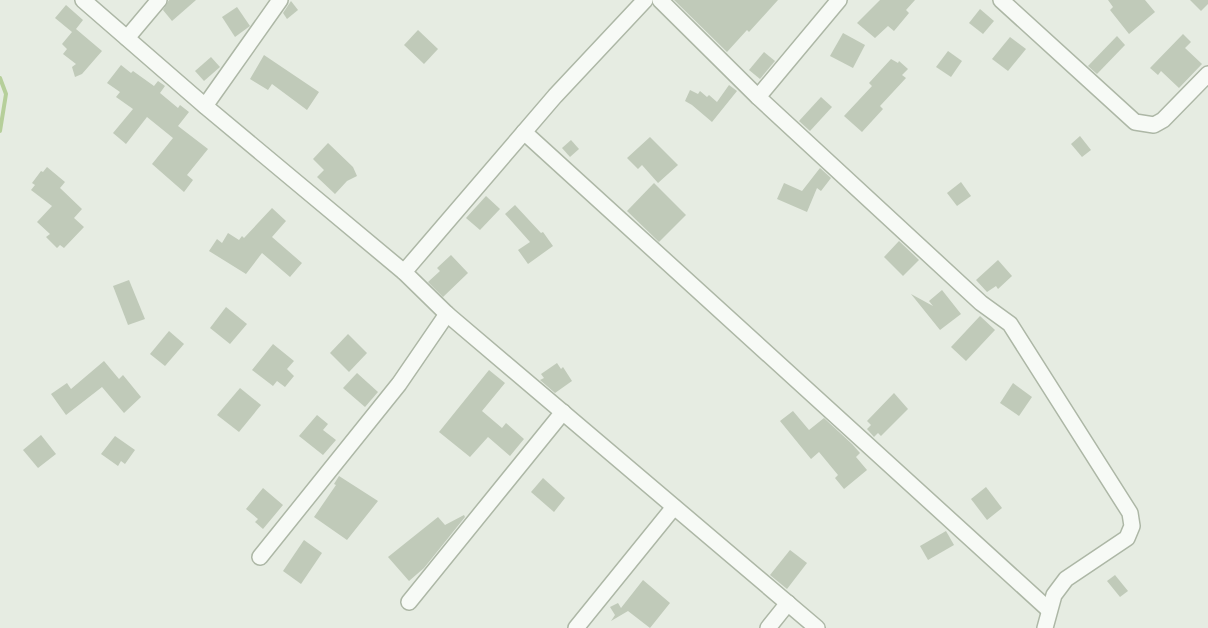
<svg xmlns="http://www.w3.org/2000/svg" width="1208" height="628" viewBox="0 0 1208 628" font-family="Ubuntu,sans-serif">
<rect width="100%" height="100%" fill="#e6ece2"/>
<g fill="none" stroke-linecap="round" stroke-linejoin="round">
<!-- stream -->
<polyline stroke="#b6cf9a" stroke-width="4" points="0,78 6,94 0,131"/>
</g>
<!-- building -->
<g fill="#c0cab9">
<polygon points="169,0 196,0 172,21 163,10"/>
<polygon points="674,0 778,0 749,32 747,30 727,52"/>
<polygon points="880,0 915,0 906,10 909,13 894,31 888,26 875,38 857,23"/>
<polygon points="1108,0 1145,0 1155,12 1129,34 1110,10 1113,7"/>
<polygon points="1190,0 1208,0 1208,4 1201,11"/>
<polygon points="291,1 298,10 287,19 283,13"/>
<polygon points="66,5 83,20 76,29 102,51 82,74 75,77 72,67 76,64 63,54 67,49 62,44 72,32 55,18"/>
<polygon points="237,7 250,26 235,37 222,17"/>
<polygon points="980,9 994,21 983,34 969,23"/>
<polygon points="418,30 438,49 424,64 404,45"/>
<polygon points="843,33 865,45 853,68 830,56"/>
<polygon points="1183,34 1191,42 1185,48 1202,64 1179,88 1161,71 1158,75 1150,68"/>
<polygon points="1117,36 1125,45 1097,74 1088,66"/>
<polygon points="1010,37 1026,49 1008,71 992,59"/>
<polygon points="948,51 962,61 951,77 936,67"/>
<polygon points="764,52 775,61 760,79 749,70"/>
<polygon points="264,55 319,92 307,110 272,84 268,90 250,79"/>
<polygon points="211,57 220,67 204,81 195,71"/>
<polygon points="891,59 898,63 899,61 908,69 902,75 906,78 880,106 883,109 862,132 844,116 872,86 869,83"/>
<polygon points="121,65 131,73 133,71 154,86 158,81 165,86 160,93 178,108 180,105 189,112 178,126 208,149 187,175 193,180 184,192 152,164 173,138 147,117 126,144 113,133 133,109 116,97 120,92 107,83"/>
<polygon points="729,85 737,91 712,122 692,105 685,101 690,90 698,94 700,91 707,97 709,95 717,102"/>
<polygon points="821,97 832,107 810,131 799,121"/>
<polygon points="1080,136 1091,150 1082,157 1071,144"/>
<polygon points="650,137 678,165 658,183 642,165 638,169 627,158"/>
<polygon points="571,140 579,149 570,157 562,148"/>
<polygon points="328,143 353,167 357,176 347,181 335,194 317,177 324,170 313,159"/>
<polygon points="47,167 65,182 60,188 82,209 74,218 84,227 64,248 60,245 57,248 46,237 50,234 37,222 52,206 31,190 35,185 32,183 41,171 43,172"/>
<polygon points="820,168 831,178 821,191 817,188 807,212 777,199 784,183 802,191"/>
<polygon points="961,182 971,196 957,206 947,193"/>
<polygon points="654,183 686,215 659,242 627,211"/>
<polygon points="486,196 500,209 480,230 466,218"/>
<polygon points="515,205 541,233 543,232 553,246 528,264 518,250 530,242 505,214"/>
<polygon points="272,208 286,221 272,237 302,263 290,277 262,253 246,274 209,251 217,239 222,243 228,233 239,240 242,236 244,238"/>
<polygon points="899,241 919,260 903,276 884,257"/>
<polygon points="451,255 468,273 443,297 428,282 440,271 437,268"/>
<polygon points="998,260 1012,276 998,289 996,286 987,292 976,280"/>
<polygon points="129,280 145,319 128,325 113,286"/>
<polygon points="942,290 961,314 940,330 911,294 933,306 929,301"/>
<polygon points="226,307 247,324 230,344 210,328"/>
<polygon points="980,316 995,330 966,361 951,347"/>
<polygon points="169,331 184,344 165,366 150,354"/>
<polygon points="348,334 367,353 349,372 330,353"/>
<polygon points="273,344 294,361 287,369 294,376 285,387 277,381 273,386 252,370"/>
<polygon points="104,361 119,379 123,375 141,397 124,413 102,387 66,415 51,394 67,383 71,389"/>
<polygon points="557,363 561,369 563,367 572,381 555,393 540,380 544,378 541,374"/>
<polygon points="489,370 505,383 482,411 502,428 506,423 524,439 510,456 488,437 470,457 439,432"/>
<polygon points="357,373 378,392 365,407 343,388"/>
<polygon points="1013,383 1032,397 1019,416 1000,403"/>
<polygon points="240,388 261,405 239,432 217,415"/>
<polygon points="894,393 908,409 881,436 878,433 874,437 867,429 871,425 867,421"/>
<polygon points="793,411 809,430 824,418 852,444 860,453 856,457 867,470 844,489 835,478 838,475 819,452 811,459 780,421"/>
<polygon points="317,415 328,424 323,430 336,440 323,455 299,436"/>
<polygon points="41,435 56,454 38,468 23,450"/>
<polygon points="115,436 135,450 125,464 121,461 118,466 101,454"/>
<polygon points="339,476 378,501 347,540 314,517 336,485 334,484"/>
<polygon points="543,478 565,498 554,512 531,492"/>
<polygon points="986,487 1002,508 987,520 971,499"/>
<polygon points="263,488 283,505 263,529 255,522 258,519 246,509"/>
<polygon points="464,515 465,517 424,568 409,581 388,557 438,517 445,525"/>
<polygon points="946,531 954,545 928,560 920,546"/>
<polygon points="304,540 322,553 301,584 283,571"/>
<polygon points="790,550 807,563 787,589 770,575"/>
<polygon points="1115,575 1128,591 1120,597 1107,581"/>
<polygon points="643,580 670,603 650,628 628,611 611,621 615,615 610,607 618,603 621,608"/>
</g>
<g fill="none" stroke-linecap="round" stroke-linejoin="round">
<!-- minor casing -->
<g stroke="#adb7a6" stroke-width="18">
<g id="minor">
<polyline points="83,0 205,106 404,272 447,314 817,628"/>
<polyline points="660,0 758,97 839,0"/>
<polyline points="1001,0 1135,122 1154,125 1163,120 1208,74"/>
<polyline points="127,38 159,0"/>
<polyline points="758,97 981,303 1010,324 1130,513 1132,526 1127,538 1066,579 1054,595 1045,628"/>
<polyline points="205,106 280,0"/>
<polyline points="524,132 1049,610"/>
<polyline points="404,272 555,96 645,0"/>
<polyline points="260,557 399,384 447,314"/>
<polyline points="409,602 563,412"/>
<polyline points="576,628 674,507"/>
<polyline points="768,628 788,603"/>
</g>
</g>
<!-- minor -->
<use href="#minor" stroke="#f7faf6" stroke-width="15"/>
</g>
</svg>
